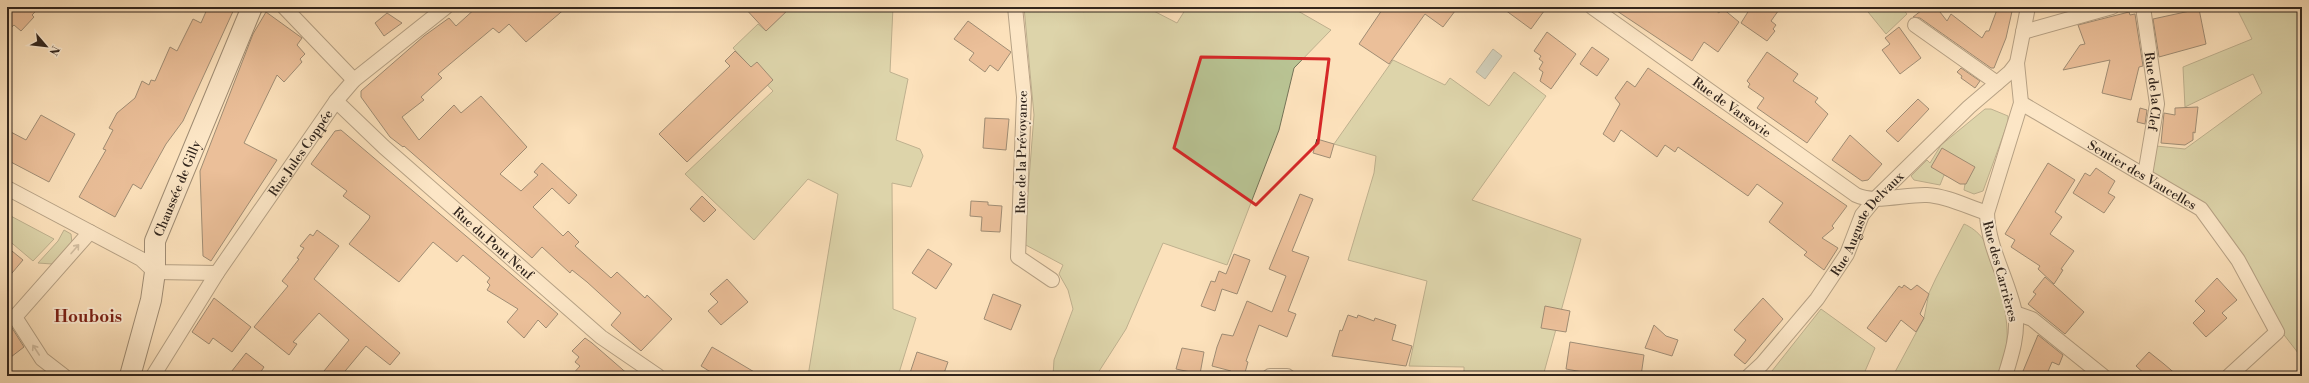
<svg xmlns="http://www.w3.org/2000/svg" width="2309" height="383" viewBox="0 0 2309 383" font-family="'Libre Bodoni',serif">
<rect width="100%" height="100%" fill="#fce1bb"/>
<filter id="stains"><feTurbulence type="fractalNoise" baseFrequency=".005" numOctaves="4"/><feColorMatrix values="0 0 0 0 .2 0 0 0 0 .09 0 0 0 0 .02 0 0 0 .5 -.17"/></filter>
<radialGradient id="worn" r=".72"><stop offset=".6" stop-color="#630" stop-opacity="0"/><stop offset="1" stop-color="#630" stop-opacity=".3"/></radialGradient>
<!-- green -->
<g fill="#b9c494" stroke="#757458">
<polygon points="791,7 893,7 890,72 908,79 896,140 920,149 923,156 911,187 892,183 893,309 916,318 898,376 808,376 838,194 808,179 754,240 685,174 773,91 733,48 758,24 766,31"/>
<polygon points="1024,7 1075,7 1084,12 1086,7 1146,7 1177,23 1187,7 1291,7 1331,30 1294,68 1279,130 1227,265 1163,243 1126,329 1096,376 1053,376 1054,360 1073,309 1068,290 1059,274 1063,265 1024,244 1034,115"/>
<polygon points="1864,7 1901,7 1907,14 1886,34"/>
<polygon points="2236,7 2302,7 2302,358 2281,331 2251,268 2204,205 2151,172 2156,146 2185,149 2262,93 2253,74 2185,107 2183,67 2252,39"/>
<polygon points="1393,60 1445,85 1450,78 1489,106 1514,72 1546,96 1472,200 1581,239 1543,376 1466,376 1464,375 1464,367 1409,366 1427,281 1348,260 1374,173 1376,156 1334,144"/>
<polygon points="1985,109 1991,109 2008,116 2008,122 1983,191 1974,194 1964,190 1965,184 1944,175 1940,185 1914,180 1911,176 1927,160 1930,163 1941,145"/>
<polygon points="7,214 54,239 33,261 7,239"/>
<path d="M 1964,224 C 1971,227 1978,232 1983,239 C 1996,256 2009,318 2007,340 C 2006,353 2003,364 1999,376 L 1908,376 L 1895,372 L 1924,318 L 1929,293 L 1936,278 Z"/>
<polygon points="64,230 71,234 72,243 52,264 38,263 58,241"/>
<polygon points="1821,309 1875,348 1863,376 1768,376"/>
</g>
<!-- water -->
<polygon fill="#a3bbba" stroke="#757f7b" points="1493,49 1502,56 1485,79 1476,72"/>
<!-- building -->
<g fill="#d8966f" stroke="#31251d">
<polygon points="7,7 40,7 32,15 34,17 21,31 14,25 7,31"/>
<polygon points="208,7 235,7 183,121 166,144 141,189 133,184 115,217 79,197 106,150 103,149 113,130 109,128 117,113 135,98 142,81 149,85 151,80 155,81 170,47 177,51 193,19 201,23"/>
<polygon points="477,7 567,7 526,42 509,24 499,33 493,28 438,74 442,78 421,97 424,100 402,117 419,140 454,105 461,113 481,96 527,147 500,174 521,191 538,175 534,172 542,163 577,195 569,204 552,188 533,207 563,236 568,231 579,242 575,246 611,278 617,272 645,298 647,295 672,319 641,351 611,325 621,313 587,282 572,270 570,273 542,247 532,258 404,146 403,147 390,137 361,97 361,91 424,36 449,18 456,26"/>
<polygon points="744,7 791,7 766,31"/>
<polygon points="1384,7 1458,7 1443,27 1425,14 1389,64 1359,44"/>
<polygon points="1501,7 1547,7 1531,29"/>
<polygon points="1611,7 1711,7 1719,13 1722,8 1739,22 1718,52 1704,42 1692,61"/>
<polygon points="1751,7 1781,7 1771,21 1776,25 1773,29 1775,31 1767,41 1741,23"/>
<polygon points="1926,7 1936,7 1947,21 1951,14 1982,38 1986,31 1989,31 1998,7 2013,7 2006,38 1994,68 1991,68 1920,18 1913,17"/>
<polygon points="2199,9 2206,44 2159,57 2153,19"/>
<polygon points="266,12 302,38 297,45 305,54 300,59 302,62 284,82 277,75 244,143 277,160 211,261 203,256 200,171 253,34"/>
<polygon points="2129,12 2130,15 2135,14 2143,66 2139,67 2131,100 2102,93 2110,60 2063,70 2080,45 2085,44 2078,25"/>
<polygon points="387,13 402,23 384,36 375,23"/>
<polygon points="968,21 1011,52 998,71 990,65 985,72 969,60 974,53 954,39"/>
<polygon points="1899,27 1921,58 1900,74 1882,50 1890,44 1885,38"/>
<polygon points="1547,32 1576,54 1551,89 1540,81 1543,72 1539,69 1543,62 1539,59 1541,56 1534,51"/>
<polygon points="1592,47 1609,59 1597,76 1580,64"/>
<polygon points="735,51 751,67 757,62 773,80 687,162 659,134 730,66 725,61"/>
<polygon points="1767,52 1798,74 1793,81 1818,98 1815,102 1828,114 1807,143 1757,108 1764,98 1748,87 1750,84 1747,81"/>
<polygon points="1648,68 1847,206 1832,226 1834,228 1822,238 1838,248 1824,270 1804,255 1807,252 1769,222 1783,203 1757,184 1748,196 1678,147 1675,152 1665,145 1657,157 1621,130 1614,142 1603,134 1620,104 1615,98 1627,81 1635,87"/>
<polygon points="1961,68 1980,81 1975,88 1961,78 1962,76 1957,72"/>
<polygon points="1918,99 1929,109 1898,142 1886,131"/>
<polygon points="2198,107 2195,133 2193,132 2193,140 2185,145 2161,143 2164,113 2175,115 2175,108"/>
<polygon points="2140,108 2147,110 2145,124 2137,122"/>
<polygon points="41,115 75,134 49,182 7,160 7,130 26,140"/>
<polygon points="985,118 1009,119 1006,150 983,148"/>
<polygon points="341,130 558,314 546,328 538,320 524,338 507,322 518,309 487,290 490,285 487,282 490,278 463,255 457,262 433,242 399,282 349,244 369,219 370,216 343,196 347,191 311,164 335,131"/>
<polygon points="1850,135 1882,164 1868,180 1862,181 1832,160"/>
<polygon points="1317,139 1334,144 1330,158 1313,153"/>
<polygon points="1942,148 1975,167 1966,184 1960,184 1931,167"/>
<polygon points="2048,163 2075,180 2055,212 2062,217 2050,234 2074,251 2061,269 2063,270 2054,284 2038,269 2040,266 2011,247 2015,240 2005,234"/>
<polygon points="2096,168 2115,181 2108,193 2115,197 2104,213 2073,193 2085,173 2090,176"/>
<polygon points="1300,194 1313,199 1292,251 1309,257 1288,311 1296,314 1287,337 1259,325 1246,361 1248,362 1244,376 1229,376 1231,371 1212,366 1217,347 1222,334 1233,336 1247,301 1272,312 1286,276 1269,269"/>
<polygon points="702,196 716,210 704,222 690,209"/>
<polygon points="971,201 988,202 988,205 1002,206 1000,232 981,231 982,217 970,216"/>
<polygon points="317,230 339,246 314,279 400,353 390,365 366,346 341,376 320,376 349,340 319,313 293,342 297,344 289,355 254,327 288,286 282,281 299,259 297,258 304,248 300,246 310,234 313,236"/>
<polygon points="7,247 23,260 7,279"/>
<polygon points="928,249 952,264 936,289 912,273"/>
<polygon points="1234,254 1250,260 1237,294 1222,289 1215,311 1201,306 1211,281 1215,282 1219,271 1226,274"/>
<polygon points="2045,277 2084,312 2065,334 2028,304 2036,294 2033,292"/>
<polygon points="2217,278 2237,300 2222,313 2227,318 2206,337 2193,323 2205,311 2195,301"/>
<polygon points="727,279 748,302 721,325 708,311 718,302 710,294"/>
<polygon points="1904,285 1911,290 1917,285 1929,294 1920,314 1924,318 1916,332 1901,320 1886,342 1867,328 1899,286 1902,288"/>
<polygon points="993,294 1021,305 1011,330 984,319"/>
<polygon points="214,298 251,327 232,352 213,338 209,344 192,332"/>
<polygon points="1763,298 1783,319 1745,364 1734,355 1746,340 1734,330"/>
<polygon points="1545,306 1570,311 1566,332 1541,328"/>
<polygon points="1348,315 1357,318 1358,315 1374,321 1375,318 1396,325 1392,340 1412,346 1406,366 1332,356 1340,330 1342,331"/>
<polygon points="7,320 24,347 7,360"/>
<polygon points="1654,325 1666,336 1678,340 1672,356 1645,348"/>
<polygon points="2038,335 2063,355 2059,365 2052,362 2046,376 2021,376"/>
<polygon points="585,338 592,343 630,376 571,376 580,366 575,362 579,357 572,351"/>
<polygon points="1570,342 1644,355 1641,376 1605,376 1566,369"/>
<polygon points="712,347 719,351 761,376 717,376 701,366"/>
<polygon points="1182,348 1204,352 1200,374 1176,369"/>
<polygon points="917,352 948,362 943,376 909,376"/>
<polygon points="2149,352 2164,364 2178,376 2147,376 2136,366"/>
<polygon points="246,353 264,367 258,376 228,376"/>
</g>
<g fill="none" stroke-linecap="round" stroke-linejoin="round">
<!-- street casing -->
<g stroke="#645444" stroke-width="16">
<g id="street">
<polyline points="284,7 354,80"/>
<polyline points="1015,7 1024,97 1018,257 1052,280"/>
<path id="s1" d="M 1592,7 L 1856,195 C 1875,204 1905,194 1927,195 C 1947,196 1968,207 1987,213"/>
<path id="s2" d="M 2143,7 L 2157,104 L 2145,175"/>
<polyline points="1915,25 1997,83"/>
<polyline points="2023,32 2112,7"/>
<path id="s3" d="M 336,101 L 384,147 L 601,337 L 658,376"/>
<path id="s4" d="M 2021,103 L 2201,209 L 2238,260 L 2277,332 L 2229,376"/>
<path id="s5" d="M 7,188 L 141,259 L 155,272 L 217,273 L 336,101 L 354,80 L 446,7"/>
<polyline points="2015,313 2032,319 2103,376"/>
<polyline points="64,376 42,359 15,317 90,232"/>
<polyline points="153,376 217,273"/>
<polyline points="1270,376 1287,376"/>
<path id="s6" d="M 1749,376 L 1762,364 L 1817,299 L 1847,254 L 1862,215 L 1875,199 L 1969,107 L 2010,72 L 2017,63"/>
<path d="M 2005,376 C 2011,357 2019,333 2015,313 C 2008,279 1988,248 1987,213 L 2021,103 L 2017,63 L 2028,7"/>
</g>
</g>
<!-- secondary casing -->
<g stroke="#31251d" stroke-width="22">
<g id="secondary">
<path id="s7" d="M 130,376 L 151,300 L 155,272 L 155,241 L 252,7"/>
</g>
</g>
<!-- street -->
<use href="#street" stroke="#fdecd3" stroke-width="14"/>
<!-- secondary -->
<use href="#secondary" stroke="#fdecd3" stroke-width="20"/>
</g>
<!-- one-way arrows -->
<defs><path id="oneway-shaft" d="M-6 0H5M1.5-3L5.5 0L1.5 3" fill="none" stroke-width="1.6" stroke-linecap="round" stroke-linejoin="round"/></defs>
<g stroke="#a19281">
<use href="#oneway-shaft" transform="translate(75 249) rotate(-49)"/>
<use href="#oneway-shaft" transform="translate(36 350) rotate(-123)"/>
</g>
<!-- marked area -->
<path d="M0 0H2309V383H0ZM 1201,57 L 1329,59 L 1318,143 L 1256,205 L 1174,148 Z" fill="#fce1bb" fill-opacity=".55" fill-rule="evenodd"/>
<path fill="none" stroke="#d62828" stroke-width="3" stroke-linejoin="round" d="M 1201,57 L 1329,59 L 1318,143 L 1256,205 L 1174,148 Z"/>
<g text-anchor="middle" stroke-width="4" stroke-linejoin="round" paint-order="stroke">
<!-- street labels -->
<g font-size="13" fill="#31251d" stroke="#fdecd3">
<text dy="5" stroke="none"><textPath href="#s2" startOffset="85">Rue de la Clef</textPath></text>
<text dy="5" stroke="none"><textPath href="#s1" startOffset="172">Rue de Varsovie</textPath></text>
<text dy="5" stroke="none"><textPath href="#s5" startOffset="379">Rue Jules Coppée</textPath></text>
<text transform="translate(1021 152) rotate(-89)" y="5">Rue de la Prévoyance</text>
<text dy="5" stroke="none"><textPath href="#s4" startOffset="141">Sentier des Vaucelles</textPath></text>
<text dy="5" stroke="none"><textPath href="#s7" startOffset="195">Chaussée de Gilly</textPath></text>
<text dy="5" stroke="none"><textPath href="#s6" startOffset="194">Rue Auguste Delvaux</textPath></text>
<text dy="5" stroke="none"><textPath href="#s3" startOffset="212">Rue du Pont Neuf</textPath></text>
<text transform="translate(2001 271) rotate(75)" y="5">Rue des Carrières</text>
</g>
<!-- district labels -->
<g font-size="17" font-weight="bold" fill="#7a1f14" stroke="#fdecd3">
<text x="88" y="322">Houbois</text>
</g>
</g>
<!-- margin -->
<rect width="2309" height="383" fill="none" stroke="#fce1bb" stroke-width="24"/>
<rect x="8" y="8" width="2293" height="367" fill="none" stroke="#31251d" stroke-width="2"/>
<rect x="12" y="12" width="2285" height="359" fill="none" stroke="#31251d"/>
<!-- north arrow -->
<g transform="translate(46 46) rotate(118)" stroke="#fdecd3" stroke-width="3" paint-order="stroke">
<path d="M0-3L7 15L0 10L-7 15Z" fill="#31251d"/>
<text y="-6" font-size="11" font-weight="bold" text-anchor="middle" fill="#31251d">N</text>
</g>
<rect width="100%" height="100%" filter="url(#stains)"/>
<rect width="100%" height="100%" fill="url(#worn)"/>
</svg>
